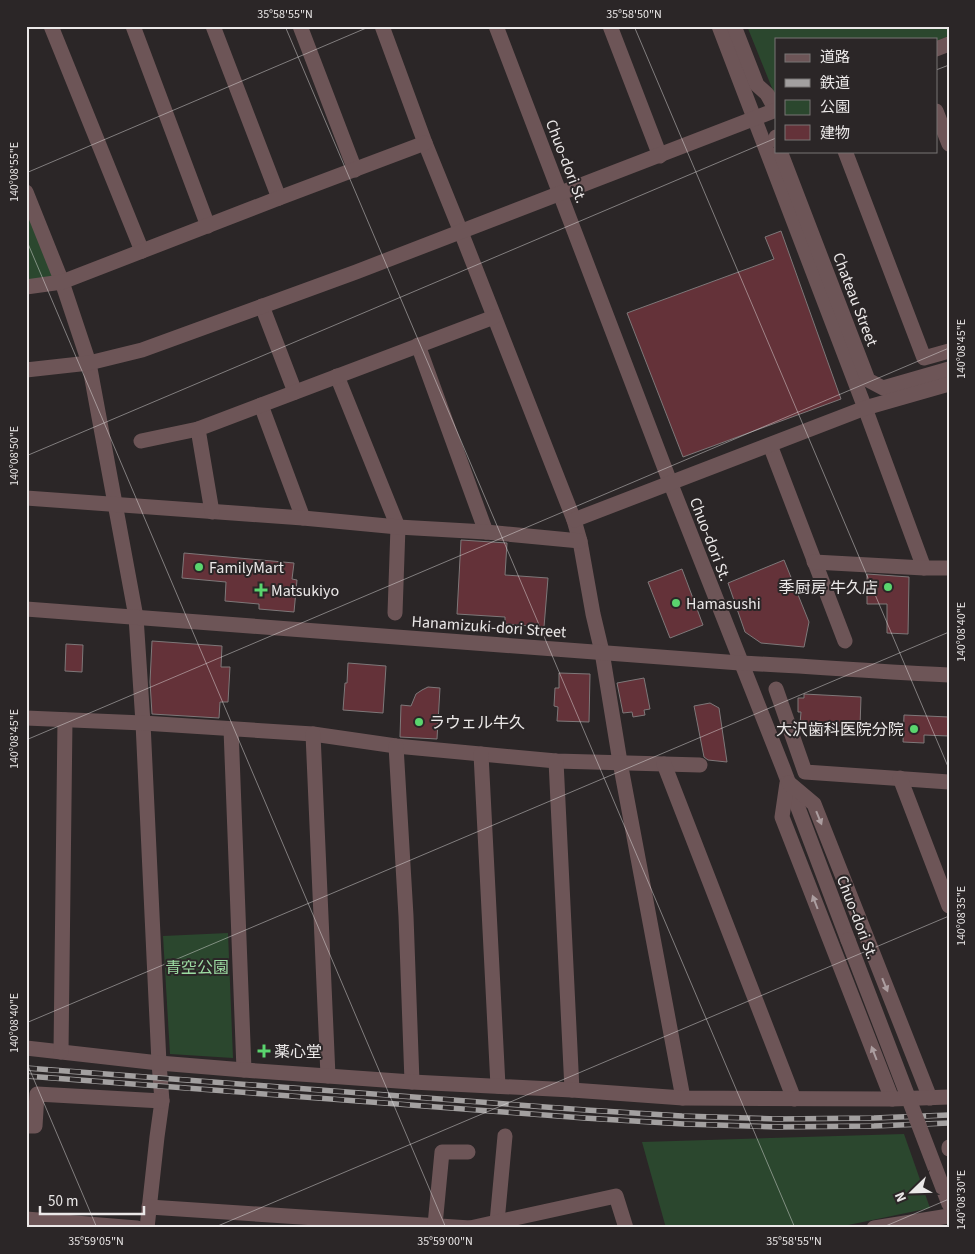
<svg xmlns="http://www.w3.org/2000/svg" width="975" height="1254" viewBox="0 0 975 1254" font-family="'Source Sans 3','Noto Sans JP',sans-serif">
<rect width="100%" height="100%" fill="#2b2627"/>
<!-- green -->
<g fill="#2b472e">
<polygon points="747,26 949,26 949,36 936,41 936,39 776,39 776,98"/>
<polygon points="26,192 62,282 26,287"/>
<polygon points="228,933 233,1058 170,1054 163,936"/>
<polygon points="904,1134 930,1208 834,1228 666,1228 642,1142"/>
</g>
<!-- building -->
<g fill="#643239" stroke="#7e7879">
<polygon points="781,231 841,399 683,457 627,313 774,259 765,237"/>
<polygon points="461,540 507,543 505,575 548,578 544,627 505,624 505,617 457,614"/>
<polygon points="184,553 294,563 292,579 297,580 294,612 259,609 259,604 225,601 226,582 182,578"/>
<polygon points="784,560 809,622 804,647 761,643 745,632 728,583"/>
<polygon points="682,569 703,625 670,638 648,582"/>
<polygon points="867,574 909,577 908,634 887,633 887,604 867,604"/>
<polygon points="152,641 222,646 221,667 230,667 228,702 220,702 219,718 152,714 150,682"/>
<polygon points="66,644 83,645 82,672 65,671"/>
<polygon points="348,663 386,666 383,713 343,710 345,683 347,683"/>
<polygon points="559,673 590,674 589,722 557,721 558,707 554,706 555,688 559,688"/>
<polygon points="644,678 650,709 644,710 645,715 633,717 632,712 623,713 617,683"/>
<polygon points="428,687 440,688 437,739 400,737 401,705 411,706 416,694 422,690"/>
<polygon points="804,694 861,697 860,727 800,724 801,712 798,712 798,698 804,698"/>
<polygon points="710,703 719,708 727,762 708,760 704,757 694,706"/>
<polygon points="904,715 949,717 949,736 924,735 924,743 903,742"/>
</g>
<g fill="none" stroke-linecap="round" stroke-linejoin="round">
<!-- minor -->
<g stroke="#6d5557" stroke-width="15">
<polyline points="51,26 142,251"/>
<polyline points="133,26 208,226"/>
<polyline points="213,26 279,198"/>
<polyline points="300,26 355,170"/>
<polyline points="382,26 425,143 461,232 574,520 580,541 593,614 602,652 620,762 683,1098"/>
<polyline points="496,26 670,482 783,768 848,940"/>
<polyline points="610,26 660,156"/>
<polyline points="719,26 865,408 924,568"/>
<polyline points="734,26 757,85 767,94 776,110"/>
<polyline points="936,49 949,44"/>
<polyline points="936,111 949,144"/>
<polyline points="776,137 776,140"/>
<polyline points="780,151 868,380 883,388 949,369"/>
<polyline points="845,151 924,358 949,351"/>
<polyline points="26,192 62,282 89,363 136,617 143,723 159,1063 162,1101 157,1137 147,1228"/>
<polyline points="26,287 62,282 279,198 425,143"/>
<polyline points="262,306 295,392"/>
<polyline points="418,345 486,532"/>
<polyline points="26,370 89,363 142,350 356,272 776,110"/>
<polyline points="337,376 398,527 395,613"/>
<polyline points="261,405 303,518"/>
<polyline points="141,441 198,429"/>
<polyline points="770,445 845,641"/>
<polyline points="26,498 303,518 398,527 486,532 580,541"/>
<polyline points="212,512 198,429 494,317"/>
<polyline points="574,520 865,408 949,384"/>
<polyline points="814,562 924,568 949,568"/>
<path d="M 26,609 L 740,663 C 810,666 879,672 949,675"/>
<polyline points="776,689 805,772 949,782"/>
<polyline points="26,718 143,723 313,734 396,746 556,761 700,765"/>
<polyline points="231,729 244,1070"/>
<polyline points="313,734 328,1076"/>
<polyline points="396,746 406,916 412,1082"/>
<polyline points="481,754 498,1086"/>
<polyline points="556,761 572,1090"/>
<polyline points="664,764 794,1099"/>
<polyline points="900,778 949,906"/>
<polyline points="787,783 782,817 892,1099"/>
<polyline points="789,783 814,804 930,1098"/>
<polyline points="26,1048 159,1063 244,1070 412,1082 572,1090 683,1098 892,1099 949,1097"/>
<polyline points="61,1052 65,720"/>
<polyline points="26,1126 35,1126 37,1094 162,1101"/>
<polyline points="949,1147 949,1149"/>
<polyline points="149,1207 470,1228"/>
<polyline points="26,1219 137,1228"/>
<polyline points="497,1222 505,1136"/>
<polyline points="435,1225 442,1152 468,1152"/>
<polyline points="470,1228 616,1196 626,1228"/>
<polyline points="874,1228 949,1216"/>
</g>
<!-- rail casing -->
<g stroke="#a3a0a0" stroke-width="5.5">
<g id="rail">
<polyline points="26,1068 586,1110 682,1116 777,1119 874,1118 949,1115"/>
<polyline points="26,1076 584,1118 684,1124 777,1127 874,1126 949,1123"/>
</g>
</g>
<!-- rail -->
<use href="#rail" stroke="#2b2627" stroke-width="4" stroke-dasharray="11" stroke-linecap="butt"/>
<!-- minor-bridge -->
<polyline stroke="#6d5557" stroke-width="15" points="848,940 949,1204"/>
</g>
<!-- one-way arrows -->
<defs><path id="oneway-solid" d="M-6-.8H1V-3.2L6.5 0L1 3.2V.8H-6Z" transform="scale(1.25)"/></defs>
<g fill="#ac9ea0">
<use href="#oneway-solid" transform="translate(819 818) rotate(68)"/>
<use href="#oneway-solid" transform="translate(815 902) rotate(-111)"/>
<use href="#oneway-solid" transform="translate(885 985) rotate(68)"/>
<use href="#oneway-solid" transform="translate(874 1053) rotate(-111)"/>
</g>
<!-- ticks -->
<path fill="none" stroke="#ebe8e8" stroke-width="1" stroke-opacity="0.45" d="M 285,26 L 795,1228M 634,26 L 949,769M 936,70 L 949,65M 26,173 L 371,26M 26,239 L 446,1228M 26,456 L 776,138M 26,740 L 949,348M 26,1023 L 949,632M 26,1061 L 97,1228M 213,1228 L 949,916M 881,1228 L 949,1199"/>
<!-- markers -->
<g fill="#5ad56e" stroke="#2b2627" stroke-width="2">
<circle cx="199" cy="567" r="5"/>
<circle cx="888" cy="587" r="5"/>
<path d="M258.5 582.5h5v5h5v5h-5v5h-5v-5h-5v-5h5z"/>
<circle cx="676" cy="603" r="5"/>
<circle cx="419" cy="722" r="5"/>
<circle cx="914" cy="729" r="5"/>
<path d="M261.5 1043.5h5v5h5v5h-5v5h-5v-5h-5v-5h5z"/>
</g>
<g text-anchor="middle" stroke-width="4" stroke-linejoin="round" paint-order="stroke">
<!-- street labels -->
<g font-size="16" fill="#ebe8e8" stroke="#2b2627">
<text transform="translate(567 161) rotate(69)" y="6">Chuo-dori St.</text>
<text transform="translate(856 299) rotate(69)" y="6">Chateau Street</text>
<text transform="translate(711 539) rotate(69)" y="6">Chuo-dori St.</text>
<text transform="translate(489 626) rotate(4)" y="6">Hanamizuki-dori Street</text>
<text transform="translate(858 917) rotate(69)" y="6">Chuo-dori St.</text>
</g>
<!-- poi labels -->
<g font-size="16" fill="#ebe8e8" stroke="#2b2627" text-anchor="start">
<text x="209" y="573">FamilyMart</text>
<text x="878" y="593" text-anchor="end">季厨房 牛久店</text>
<text x="271" y="596">Matsukiyo</text>
<text x="686" y="609">Hamasushi</text>
<text x="429" y="728">ラウェル牛久</text>
<text x="904" y="735" text-anchor="end">大沢歯科医院分院</text>
<text x="274" y="1057">薬心堂</text>
</g>
<!-- park labels -->
<g font-size="16" fill="#9cdba2" stroke="#2b2627">
<text x="197" y="973">青空公園</text>
</g>
</g>
<!-- border -->
<rect width="975" height="1254" fill="none" stroke="#2b2627" stroke-width="55"/>
<!-- legend -->
<rect x="775" y="38" width="162" height="115" fill="#2b2627" stroke="#787474"/>
<rect x="785" y="54" width="25" height="8" fill="#6d5557" stroke="#787474"/>
<text x="820" y="62" font-size="15" fill="#ebe8e8">道路</text>
<rect x="785" y="79" width="25" height="8" fill="#a3a0a0" stroke="#787474"/>
<text x="820" y="88" font-size="15" fill="#ebe8e8">鉄道</text>
<rect x="785" y="100" width="25" height="15" fill="#2b472e" stroke="#787474"/>
<text x="820" y="112" font-size="15" fill="#ebe8e8">公園</text>
<rect x="785" y="125" width="25" height="15" fill="#643239" stroke="#787474"/>
<text x="820" y="138" font-size="15" fill="#ebe8e8">建物</text>
<!-- north arrow -->
<g transform="translate(912 1192) rotate(247)" stroke="#2b2627" stroke-width="4" paint-order="stroke">
<path d="M0-4L9 19L0 12L-9 19Z" fill="#ebe8e8"/>
<text y="-8" font-size="14" font-weight="bold" text-anchor="middle" fill="#ebe8e8">N</text>
</g>
<!-- scale -->
<path d="M40 1206v8h104v-8" fill="none" stroke="#ebe8e8" stroke-width="2.5"/>
<text x="48" y="1206" font-size="15" fill="#ebe8e8" stroke="#2b2627" stroke-width="4" paint-order="stroke">50 m</text>
<rect x="28" y="28" width="920" height="1198" fill="none" stroke="#ebe8e8" stroke-width="2"/>
<g font-size="12" text-anchor="middle" fill="#ebe8e8">
<text x="285" y="18">35°58'55"N</text>
<text x="634" y="18">35°58'50"N</text>
<text transform="translate(14 172) rotate(-90)" y="4">140°08'55"E</text>
<text transform="translate(961 349) rotate(-90)" y="4">140°08'45"E</text>
<text transform="translate(14 456) rotate(-90)" y="4">140°08'50"E</text>
<text transform="translate(961 632) rotate(-90)" y="4">140°08'40"E</text>
<text transform="translate(14 739) rotate(-90)" y="4">140°08'45"E</text>
<text transform="translate(961 916) rotate(-90)" y="4">140°08'35"E</text>
<text transform="translate(14 1023) rotate(-90)" y="4">140°08'40"E</text>
<text transform="translate(961 1200) rotate(-90)" y="4">140°08'30"E</text>
<text x="96" y="1245">35°59'05"N</text>
<text x="445" y="1245">35°59'00"N</text>
<text x="794" y="1245">35°58'55"N</text>
</g>
</svg>
